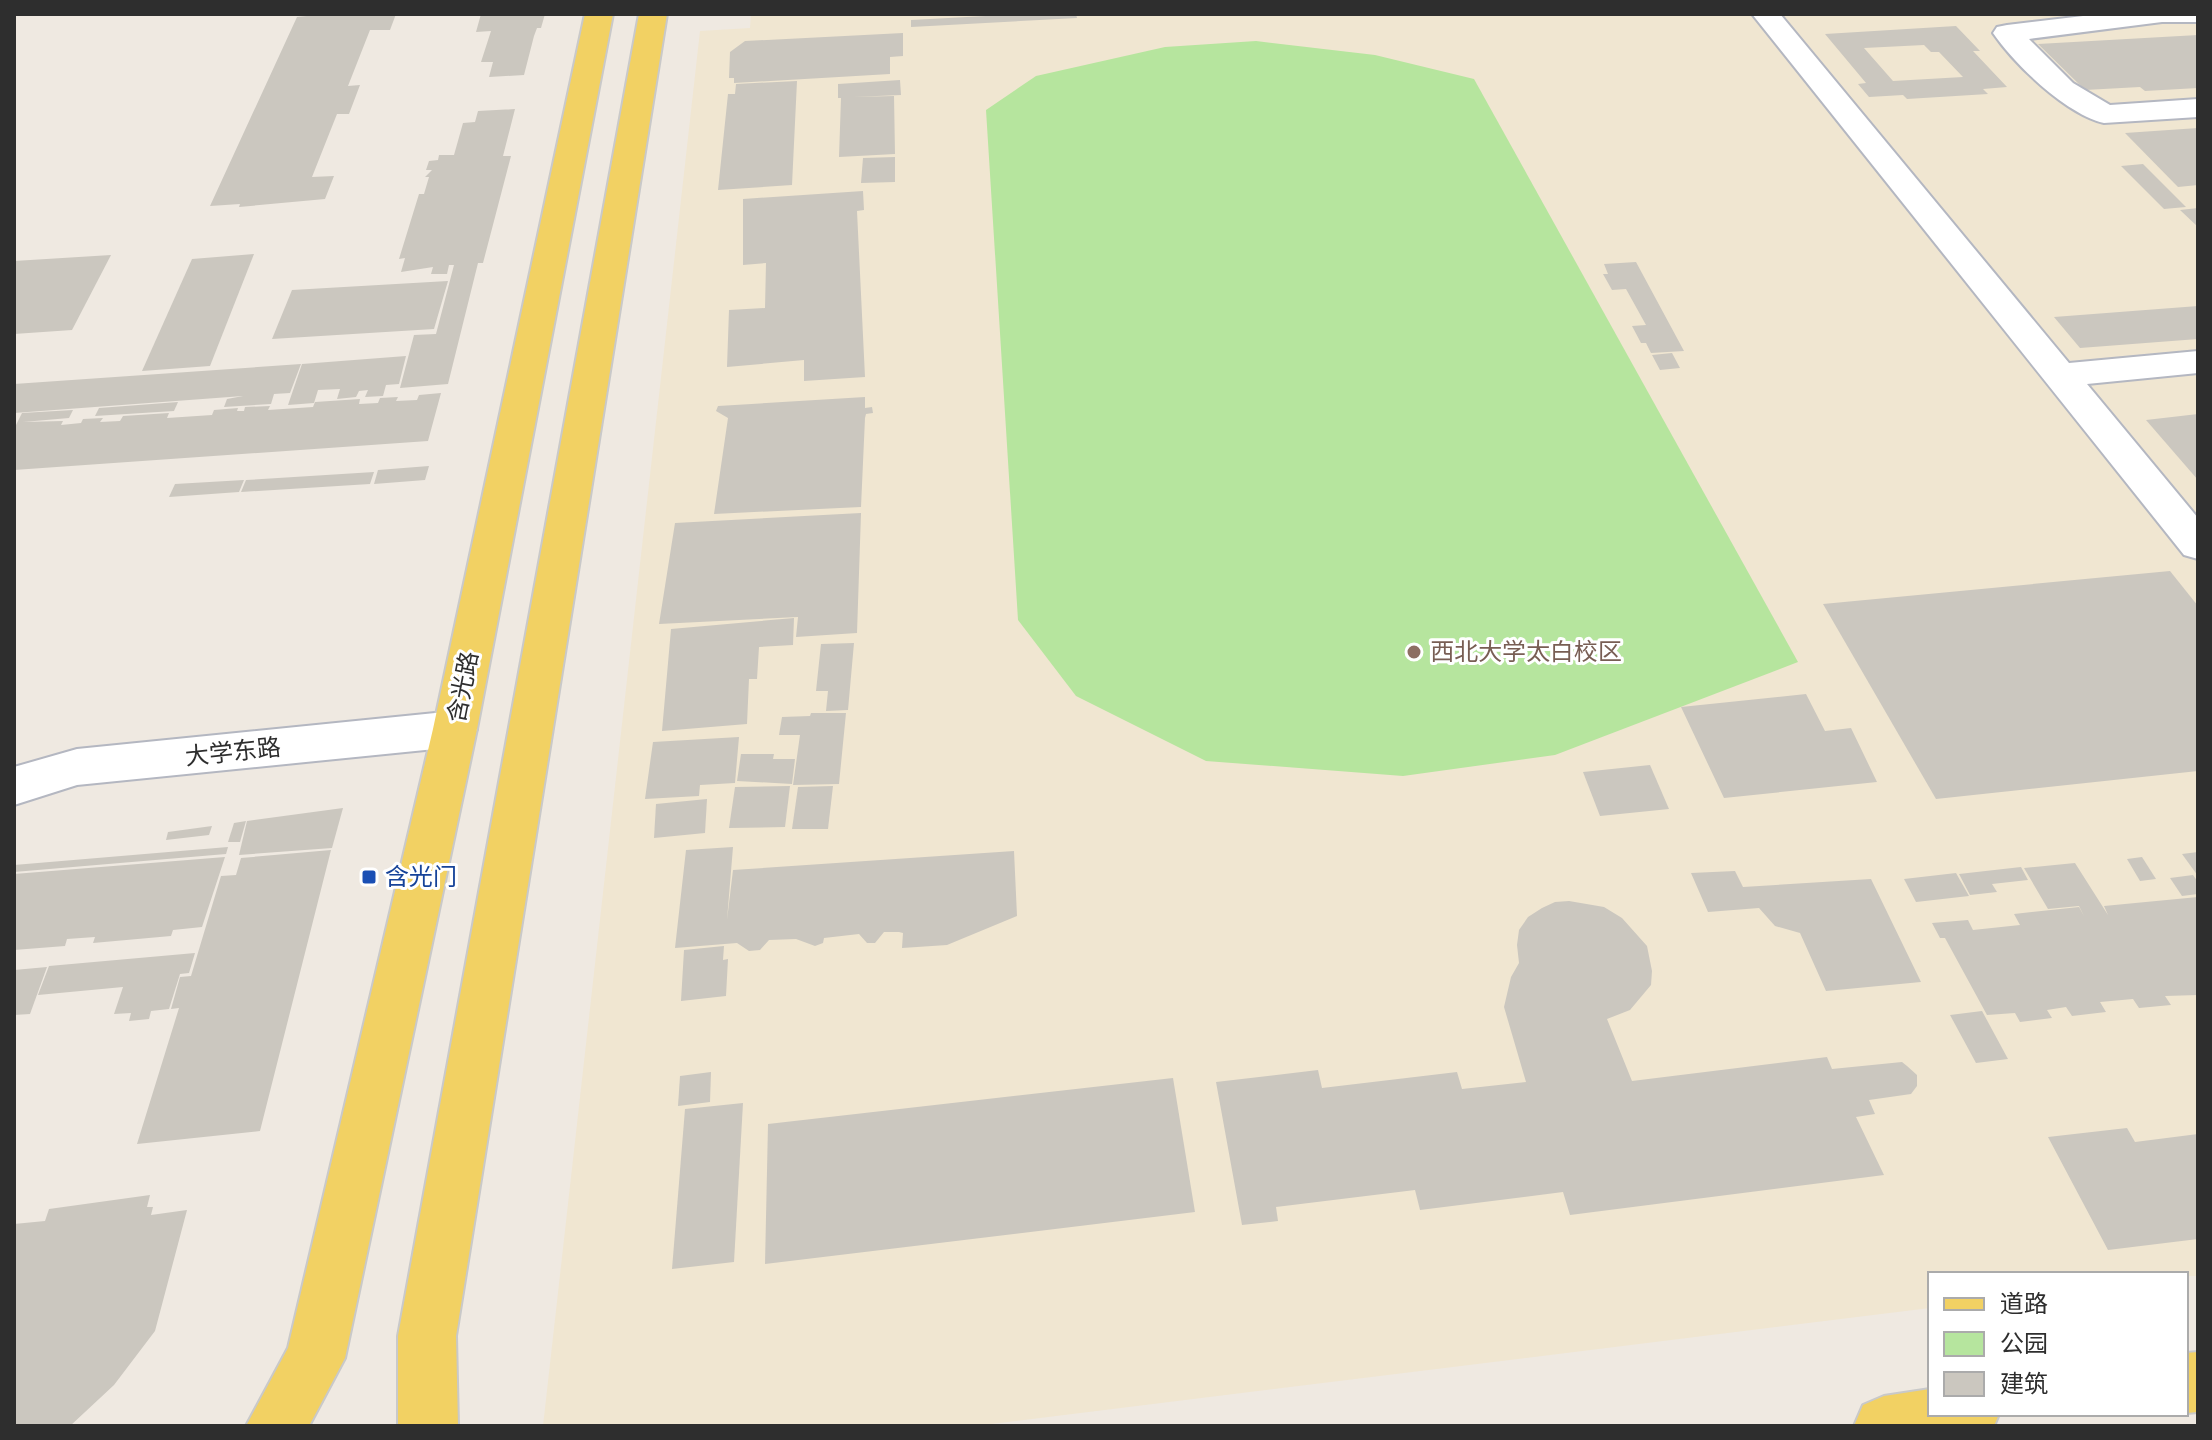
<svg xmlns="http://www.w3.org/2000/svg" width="2212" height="1440" viewBox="0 0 2212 1440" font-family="Ubuntu,'Noto Sans SC',sans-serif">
<rect width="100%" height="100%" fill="#efe9e1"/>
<!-- education -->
<polygon fill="#f0e6d1" points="751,14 2198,14 2198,1276 1930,1274 1930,1308 975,1426 543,1426 700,31 750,28"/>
<!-- green -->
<polygon fill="#b6e59e" points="1256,41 1375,55 1474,79 1798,662 1555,755 1403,776 1206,761 1076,696 1018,620 986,110 1036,76 1165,47"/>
<!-- building -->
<g fill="#cbc7bf" fill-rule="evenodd">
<polygon points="326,14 396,14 390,30 370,30 348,86 360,85 349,114 337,114 312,177 334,176 325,199 239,207 240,204 210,206 297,17"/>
<polygon points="481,14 545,14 541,28 537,28 534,36 524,75 489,77 493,62 481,62 491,31 476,32"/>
<polygon points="1021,14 1076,14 1077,18 911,27 911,20"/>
<path d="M 1956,26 L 1980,51 L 1973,51 L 2007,87 L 1983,89 L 1988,94 L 1907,99 L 1903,95 L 1869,97 L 1858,84 L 1866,83 L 1825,34 ZM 1924,45 L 1931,52 L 1939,52 L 1963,77 L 1893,81 L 1864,48 Z"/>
<polygon points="903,33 903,56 890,57 890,74 734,83 734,78 729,78 730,52 745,41"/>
<polygon points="2198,35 2198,88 2145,91 2140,87 2085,90 2038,44"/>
<polygon points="900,80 901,95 853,97 894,96 895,154 839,157 841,98 838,98 838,84"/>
<polygon points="797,81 792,185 718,190 728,94 735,94 736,84"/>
<polygon points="515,109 503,156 511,156 483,263 478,263 448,384 400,388 414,335 436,334 454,265 449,265 447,274 431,274 433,267 401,272 405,258 399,259 419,194 424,194 429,177 425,177 432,170 426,170 429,161 438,160 439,155 454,155 463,123 475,122 478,111"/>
<polygon points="2198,128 2198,185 2178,187 2125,133"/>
<polygon points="895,157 895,182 861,183 863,158"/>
<polygon points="2143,164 2186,207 2164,209 2121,166"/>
<polygon points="863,191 864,210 857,211 865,377 804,381 804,360 727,367 729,310 765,308 766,263 743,265 743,199"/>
<polygon points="2198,208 2198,227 2180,210"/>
<polygon points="254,254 210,366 142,371 192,259"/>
<polygon points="111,255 72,330 14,334 14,261"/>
<polygon points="1636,262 1684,351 1651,353 1646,343 1641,343 1632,326 1646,325 1626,289 1612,290 1603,274 1608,274 1604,264"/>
<polygon points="448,281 434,329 272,339 292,290"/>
<polygon points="2198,306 2198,339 2080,348 2054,317"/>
<polygon points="1672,353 1680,368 1660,370 1652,355"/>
<polygon points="406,356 399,384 386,385 383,396 365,397 368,390 359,391 356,397 337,399 340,389 318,390 314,403 288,405 302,364"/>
<polygon points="301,364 290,393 274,394 271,404 224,407 227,399 243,396 14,413 14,384"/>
<polygon points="441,393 428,441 14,470 14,429 22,413 73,410 69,418 23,422 63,421 61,425 81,423 83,419 103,418 100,422 120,421 123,416 169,413 167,418 212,415 214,410 238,408 237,411 244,411 245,407 270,406 268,410 313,407 315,402 360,399 359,404 378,403 380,398 398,397 396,401 417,400 419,395"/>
<polygon points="865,397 865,408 872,407 873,413 866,414 865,418 861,507 714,514 728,418 716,411 718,406"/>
<polygon points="178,402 174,411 95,416 99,408"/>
<polygon points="2198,414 2198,480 2146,420"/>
<polygon points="429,466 425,480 374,484 378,470"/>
<polygon points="374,472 370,484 241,492 246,480"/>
<polygon points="244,480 239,492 169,497 175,484"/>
<polygon points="861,513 857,633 796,637 798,617 659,624 675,523"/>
<polygon points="2170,571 2198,606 2198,771 1936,799 1823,604"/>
<polygon points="794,618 793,645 759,647 757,679 749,679 747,724 662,731 671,629"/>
<polygon points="854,643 848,710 826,711 828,691 816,691 821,644"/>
<polygon points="1806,694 1825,731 1851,728 1877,782 1724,798 1681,707"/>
<polygon points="811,713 846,713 839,784 793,785 800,735 779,735 782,717 810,716"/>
<polygon points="739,737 735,783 700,785 699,796 645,799 653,742"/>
<polygon points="741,754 774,754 773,759 795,759 792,784 737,781"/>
<polygon points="1650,765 1669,809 1600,816 1583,772"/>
<polygon points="790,786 785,827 729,828 735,787"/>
<polygon points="833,786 828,829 792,829 798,787"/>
<polygon points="707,799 705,833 654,838 656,804"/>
<polygon points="343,808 332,848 239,855 247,821"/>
<polygon points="246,821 240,842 228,842 234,823"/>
<polygon points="212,826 209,835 166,840 168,832"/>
<polygon points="228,847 226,854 14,872 14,865"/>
<polygon points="733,847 727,920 733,870 1014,851 1017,916 947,945 902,948 903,933 899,932 884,932 875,943 867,943 859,934 824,938 823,943 815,946 796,939 769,940 760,950 749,951 737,943 675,948 686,850"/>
<polygon points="331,850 260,1131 137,1144 179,1008 171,1009 180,977 191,976 221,876 236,875 241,858"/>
<polygon points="2198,852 2198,876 2182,854"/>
<polygon points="225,857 202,927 173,930 171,936 93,943 95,937 67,939 65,946 14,950 14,874"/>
<polygon points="2142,857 2156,879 2140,881 2127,859"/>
<polygon points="2075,863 2108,915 2104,906 2198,897 2198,995 2165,996 2171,1005 2139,1008 2133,999 2100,1002 2106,1012 2072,1016 2066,1007 2047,1010 2052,1018 2020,1022 2015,1013 1987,1015 1945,938 1940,938 1932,923 1968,920 1973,930 2020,925 2014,914 2079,907 2084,916 2079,906 2048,909 2024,868"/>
<polygon points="2021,867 2028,880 1992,884 1997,892 1970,895 1959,874"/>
<polygon points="1735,871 1743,887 1871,879 1921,982 1826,991 1800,933 1775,926 1759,908 1708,912 1691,873"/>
<polygon points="1956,873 1969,896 1916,902 1904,879"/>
<polygon points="2193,875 2198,882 2198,894 2182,896 2170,878"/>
<polygon points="1569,901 1604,907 1622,918 1647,946 1652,971 1651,985 1630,1010 1607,1019 1632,1081 1827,1057 1832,1069 1902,1062 1907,1066 1917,1075 1917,1086 1911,1094 1869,1100 1875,1114 1856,1117 1884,1175 1570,1215 1563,1192 1420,1210 1415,1190 1276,1207 1278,1221 1242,1225 1216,1082 1318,1070 1322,1088 1457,1072 1462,1089 1526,1082 1504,1007 1511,977 1519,963 1517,945 1519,930 1528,917 1542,908 1555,902"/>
<polygon points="724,946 723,960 728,959 726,996 681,1001 684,950"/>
<polygon points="195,953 189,973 180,974 169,1009 151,1011 149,1019 129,1021 131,1013 114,1014 123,987 38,995 49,966"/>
<polygon points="47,967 30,1014 14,1015 14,970"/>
<polygon points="1982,1011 2008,1059 1976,1063 1950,1015"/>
<polygon points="711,1072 710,1102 678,1106 680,1076"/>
<polygon points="1173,1078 1195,1212 765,1264 768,1124"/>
<polygon points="743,1103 734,1262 672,1269 685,1109"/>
<polygon points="2127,1128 2135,1142 2198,1134 2198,1239 2108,1250 2048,1137"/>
<polygon points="150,1195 147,1207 153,1207 151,1215 187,1210 155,1331 114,1385 70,1426 14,1426 14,1224 45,1221 49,1209"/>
</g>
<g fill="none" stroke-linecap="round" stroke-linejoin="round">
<!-- minor casing -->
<g stroke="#b4b7c1" stroke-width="4">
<g id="minor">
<polygon points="1752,14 1780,14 2069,363 2198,351 2198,373 2087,384 2198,518 2198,559 2184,555"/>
<path d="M 2100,14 L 2198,14 L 2198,22 L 2162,22 L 2029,39 L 2073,83 L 2110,105 L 2198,99 L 2198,117 L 2104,123 C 2066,114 2015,65 1993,33 L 1997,27 L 2007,25 Z"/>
<polygon points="455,711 471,717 477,729 471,741 455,747 77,785 14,805 14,767 77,749"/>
</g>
</g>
<!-- major casing -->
<g stroke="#c9c9c9" stroke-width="4">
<g id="major">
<polygon points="585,14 613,14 477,729 345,1358 309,1426 246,1426 288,1348 433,729"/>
<polygon points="639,14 667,14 456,1336 458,1426 398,1426 398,1336"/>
<polygon points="2198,1352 2198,1412 2186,1413 2186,1353"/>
<polygon points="1930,1389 1930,1414 1999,1414 1994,1426 1854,1426 1863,1405 1884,1396"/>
</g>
</g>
<!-- minor -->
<use href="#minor" fill="#fff" fill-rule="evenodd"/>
<!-- major -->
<use href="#major" fill="#f2d163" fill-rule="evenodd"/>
</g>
<!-- markers -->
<circle fill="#8d6e63" stroke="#fff" stroke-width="3" cx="1414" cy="652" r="8"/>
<rect fill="#1a4fb4" stroke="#fff" stroke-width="3" x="361" y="869" width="16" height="16" rx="4"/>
<g text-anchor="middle" stroke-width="6" stroke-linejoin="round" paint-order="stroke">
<!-- education labels -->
<g font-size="24" fill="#785e54" stroke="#fff" text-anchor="start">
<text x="1430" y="660">西北大学太白校区</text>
</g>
<!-- street labels -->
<g font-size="24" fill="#2e2e2e" stroke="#fff">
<text transform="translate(463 687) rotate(-79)" y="8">含光路</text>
<text transform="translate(233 752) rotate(-6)" y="8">大学东路</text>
</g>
<!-- transit labels -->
<g font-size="24" fill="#164399" stroke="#fff" text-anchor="start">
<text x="385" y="885">含光门</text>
</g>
</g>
<!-- border -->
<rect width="2212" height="1440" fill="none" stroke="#2e2e2e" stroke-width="32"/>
<!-- legend -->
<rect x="1928" y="1272" width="260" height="144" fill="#ffffff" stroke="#ababab" stroke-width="2"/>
<rect x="1944" y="1298" width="40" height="12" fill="#f2d163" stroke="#ababab" stroke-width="2"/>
<text x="2000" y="1312" font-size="24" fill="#2e2e2e">道路</text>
<rect x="1944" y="1332" width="40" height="24" fill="#b6e59e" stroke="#ababab" stroke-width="2"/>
<text x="2000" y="1352" font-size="24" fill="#2e2e2e">公园</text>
<rect x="1944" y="1372" width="40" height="24" fill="#cbc7bf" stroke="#ababab" stroke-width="2"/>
<text x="2000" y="1392" font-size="24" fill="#2e2e2e">建筑</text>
</svg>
